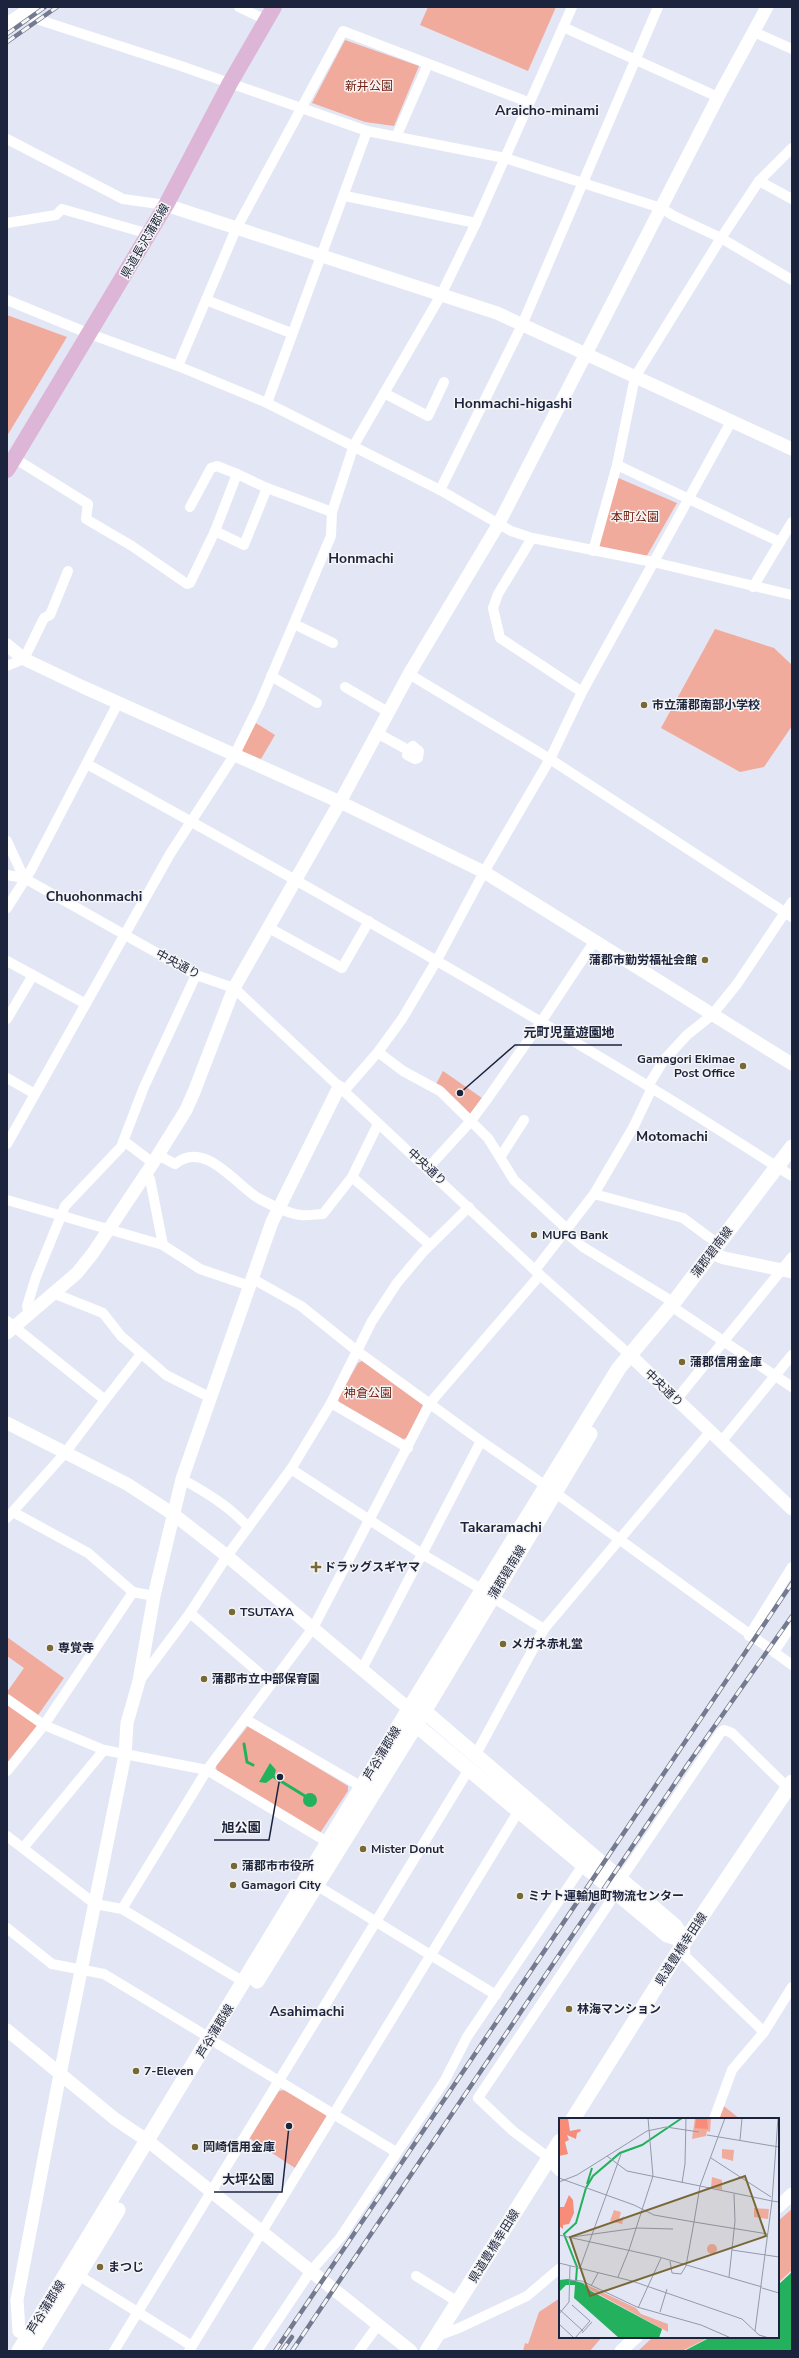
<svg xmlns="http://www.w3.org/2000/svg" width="799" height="2358" viewBox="0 0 799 2358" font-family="'Nunito Sans','Noto Sans JP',sans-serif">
<rect width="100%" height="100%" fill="#e3e7f5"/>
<!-- green -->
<g fill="#f1ab9d">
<polygon points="428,7 556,7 528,71 420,25"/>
<polygon points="345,40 419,66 394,126 365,122 312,103"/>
<polygon points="7,315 67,337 7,436"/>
<polygon points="616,477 677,503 645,559 596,550"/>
<polygon points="715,629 774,648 792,665 792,726 764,767 740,772 661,728"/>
<polygon points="256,723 275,735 261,759 241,751"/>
<polygon points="443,1071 482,1098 466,1121 435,1086"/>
<polygon points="362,1361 423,1405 407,1438 403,1439 339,1402 338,1399 358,1363"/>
<polygon points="7,1637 64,1678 36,1718 7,1697 7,1692 24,1668 7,1656"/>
<polygon points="7,1699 44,1725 7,1771"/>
<polygon points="248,1726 348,1786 348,1791 320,1833 217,1772 216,1766"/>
<polygon points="284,2090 329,2113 295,2168 249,2138 279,2091"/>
<polygon points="720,2103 740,2119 714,2119"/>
<polygon points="792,2209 792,2270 778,2283 778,2221"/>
<polygon points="560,2298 560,2337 602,2337 590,2351 523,2351 525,2343 528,2344 539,2312"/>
<polygon points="653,2337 710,2337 682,2351 638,2351"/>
</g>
<!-- water -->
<g fill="#23b15e">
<polygon points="270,1763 276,1770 274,1777 266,1783 259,1782"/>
<circle cx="310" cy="1800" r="7"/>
<polygon points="792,2272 792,2351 684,2351 711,2337 778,2337 778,2285"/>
</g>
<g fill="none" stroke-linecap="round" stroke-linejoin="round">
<!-- stream -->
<g stroke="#23b15e" stroke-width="3">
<polyline points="244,1744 247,1762 253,1765"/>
<polyline points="274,1777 305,1796"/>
</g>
<!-- minor -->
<g stroke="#fff" stroke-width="10">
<polyline points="239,7 266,20"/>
<polyline points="21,14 178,65 367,131 505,158 661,208 674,216 721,238 792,280"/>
<polyline points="563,27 718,97"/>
<polyline points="754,32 792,49"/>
<polyline points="397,135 428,64"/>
<polyline points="7,139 123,199 166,205"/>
<polyline points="759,181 792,199"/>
<polyline points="345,196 476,223"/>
<polyline points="7,223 56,215 62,209 149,234"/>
<polyline points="7,300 90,334 178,366 267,403 440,490 511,531 532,538 653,562 792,595"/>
<polyline points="206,300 291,333"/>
<polyline points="178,366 236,229 343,31 528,102"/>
<polyline points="384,393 428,416 444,382"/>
<polyline points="267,403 367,131"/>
<polyline points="14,458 88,504 86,519 132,546 187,584 190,583 215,531 237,474 267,488 332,512"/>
<polyline points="617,465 780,542"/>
<polyline points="440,490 522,325 658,7"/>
<polyline points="190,507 211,468 217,466 237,474"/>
<polyline points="215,531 244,545 267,488"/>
<polyline points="532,538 498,594 493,608 500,638 582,692"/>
<polyline points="593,551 617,465 635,377 721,238 759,181 792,148"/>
<polyline points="753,587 792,522"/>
<polyline points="294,624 333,643"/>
<polyline points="7,666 24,659 44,618 50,615 68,571"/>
<polyline points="409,674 550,759 792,917"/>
<polyline points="271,676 317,703"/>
<polyline points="345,687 388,712"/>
<polyline points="377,733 408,750 413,746 419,751 418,758 415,759 407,755 408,750"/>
<path d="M 87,764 C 278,869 467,976 653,1089 C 700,1117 745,1147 792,1176"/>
<polyline points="7,841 24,878"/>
<polyline points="7,875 24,878 196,975 234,988 540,1275 631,1356"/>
<polyline points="7,908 31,870 118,703"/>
<polyline points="269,928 342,968 369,921"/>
<polyline points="7,961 86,1004"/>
<polyline points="7,1019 33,975"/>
<polyline points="378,1052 403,1071 440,1091 488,1138 514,1180 567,1229"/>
<polyline points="7,1078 35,1094"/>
<polyline points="648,1086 664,1060 687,1035 712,1015 737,984 792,902"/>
<polyline points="344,1091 378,1052 402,1019 437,960 484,872 550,759 582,692 732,420"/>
<polyline points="378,1124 352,1177 430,1245"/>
<polyline points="124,1141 153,1163"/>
<polyline points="7,1144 170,854 235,754 260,703 331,536 332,512 354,445 441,295 476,223 572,7"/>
<path d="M 158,1155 L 175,1164 C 205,1140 234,1183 258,1198 C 269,1204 289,1214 301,1215 C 308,1216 316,1214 323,1214 L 352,1177"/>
<polyline points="501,1156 524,1120"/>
<polyline points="427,1169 470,1122 488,1098 541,1022 594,942"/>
<polyline points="146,1174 150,1179 163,1245"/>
<polyline points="594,1194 683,1218 718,1244"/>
<polyline points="7,1200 163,1245 200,1269 250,1286"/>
<polyline points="565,1232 583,1247 673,1302"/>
<polyline points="535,1270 594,1194 634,1126 652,1088"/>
<polyline points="253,1279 301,1306 357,1351 481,1441 546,1486 792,1665"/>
<polyline points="53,1293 103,1313 121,1336 166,1375 211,1398"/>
<polyline points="671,1306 792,1387"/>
<polyline points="29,1314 27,1306 36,1277 65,1206 121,1147 144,1087 196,975"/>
<polyline points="7,1321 105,1400 65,1453 7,1518"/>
<polyline points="105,1400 141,1354"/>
<polyline points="676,1400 792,1257"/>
<polyline points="331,1403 408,1448"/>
<polyline points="721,1442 792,1355"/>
<polyline points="291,1469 422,1554 483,1590"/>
<path d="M 182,1479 C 207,1493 229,1506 248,1527"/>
<polyline points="13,1512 88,1553 133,1592"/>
<polyline points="492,1597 544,1629"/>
<polyline points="190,1613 271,1683"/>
<polyline points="749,1636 792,1567"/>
<polyline points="774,1652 792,1625"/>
<polyline points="362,1669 481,1441"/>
<polyline points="140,1680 190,1613 227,1556 291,1469 331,1403 372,1321 397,1283 423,1252 469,1207"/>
<polyline points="7,1699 44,1725 104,1750 207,1770 329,1843"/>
<polyline points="245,1719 362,1787"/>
<polyline points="475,1756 544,1629 710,1432"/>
<polyline points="7,1771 44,1725 133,1592 154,1596"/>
<polyline points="7,1836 95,1904 122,1909 244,1982"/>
<polyline points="23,1848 104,1750"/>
<polyline points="621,1879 721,1732 724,1730 732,1733 788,1788"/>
<polyline points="316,1885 496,1995"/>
<polyline points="122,1909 207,1770 313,1628 430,1403 540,1275"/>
<polyline points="7,1928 52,1964 104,1974 210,2038"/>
<polyline points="685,1941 685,1956 764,2032"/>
<polyline points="218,2044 396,2152"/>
<polyline points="714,2119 732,2070 764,2032 792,1987"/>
<polyline points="549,2158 513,2131 478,2098 616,1893"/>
<polyline points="78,2275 192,2346"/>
<polyline points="416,2276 458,2302"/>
<polyline points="437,2336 459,2328 527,2296 560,2268"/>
<polyline points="114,2351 469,1769"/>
<polyline points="189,2351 518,1812"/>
<polyline points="257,2351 310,2272 340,2238 445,2080 467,2037 583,1865"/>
<polyline points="359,2351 378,2325"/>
</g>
<!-- tertiary -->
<g stroke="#fff" stroke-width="13">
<polyline points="7,24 33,7"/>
<polyline points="166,205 497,313 792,449"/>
<polyline points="7,645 24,659 83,687 340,802 409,674 498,525 718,97 767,7"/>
<polyline points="712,1253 724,1258 792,1272"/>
<polyline points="7,1333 77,1273 93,1253 153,1163 186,1110 194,1092 234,988 340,802 484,872 792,1064"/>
<polyline points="631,1356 792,1509"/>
<polyline points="7,1423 127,1484 173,1514 227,1556 409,1709"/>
<polyline points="7,2030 115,2119 148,2141 411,2351"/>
<polyline points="549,2158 560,2170"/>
<polyline points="778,2207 792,2194"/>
<polyline points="37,2341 19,2331 17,2300 60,2074 125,1755 127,1723 139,1681 154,1596 182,1479 272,1222 339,1087"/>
<polyline points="621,2351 636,2337"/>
</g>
<!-- secondary -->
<g stroke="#fff" stroke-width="15">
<polyline points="414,1710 424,1711 675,1926 685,1941"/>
<polyline points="411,1715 416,1725 667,1935 685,1941"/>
<polyline points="257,1981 416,1725 590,1434"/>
<polyline points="573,2119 685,1941 792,1782"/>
<polyline points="19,2351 409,1709 619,1368 671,1306 792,1147"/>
<polyline points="32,2351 118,2210"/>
<polyline points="427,2351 560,2141"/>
</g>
<!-- primary -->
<polyline stroke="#ddb5d7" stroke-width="16" points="7,470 166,205 230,83 274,7"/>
<!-- rail casing -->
<g stroke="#747a8f" stroke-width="4.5">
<g id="rail">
<polyline points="7,34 45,7"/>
<polyline points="7,42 57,7"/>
<polyline points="275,2351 792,1583"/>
<polyline points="282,2351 292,2337"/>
<polyline points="292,2351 688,1764 792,1616"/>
</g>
</g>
<!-- rail -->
<use href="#rail" stroke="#f5f5f5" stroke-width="3" stroke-dasharray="9" stroke-linecap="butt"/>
</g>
<!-- markers -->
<g fill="#786836" stroke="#f5f5f5" stroke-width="1.5">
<circle cx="644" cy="705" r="4"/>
<circle cx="705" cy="960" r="4"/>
<circle cx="743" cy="1066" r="4"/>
<circle cx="534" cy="1235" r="4"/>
<circle cx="682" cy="1362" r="4"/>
<path d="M314 1561h4v4h4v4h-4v4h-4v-4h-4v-4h4z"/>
<circle cx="232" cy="1612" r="4"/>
<circle cx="503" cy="1644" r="4"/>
<circle cx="50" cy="1648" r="4"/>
<circle cx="204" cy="1679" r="4"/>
<circle cx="363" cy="1849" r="4"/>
<circle cx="234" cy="1866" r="4"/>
<circle cx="233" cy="1885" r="4"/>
<circle cx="520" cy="1896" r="4"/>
<circle cx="569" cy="2009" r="4"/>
<circle cx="136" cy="2071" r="4"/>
<circle cx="195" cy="2147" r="4"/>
<circle cx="100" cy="2267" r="4"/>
</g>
<g text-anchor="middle" stroke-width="3" stroke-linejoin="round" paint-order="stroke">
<!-- park labels -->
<g font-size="12" fill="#732013" stroke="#f5f5f5">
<text x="369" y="90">新井公園</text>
<text x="635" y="521">本町公園</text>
<text x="368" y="1397">神倉公園</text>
</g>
<!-- street labels -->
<g font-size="12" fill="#1c233d" stroke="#f5f5f5">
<text transform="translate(145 241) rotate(-60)" y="4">県道長沢蒲郡線</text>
<text transform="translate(178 964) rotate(28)" y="4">中央通り</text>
<text transform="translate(427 1167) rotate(43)" y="4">中央通り</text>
<text transform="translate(712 1252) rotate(-53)" y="4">蒲郡碧南線</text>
<text transform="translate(664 1388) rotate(44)" y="4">中央通り</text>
<text transform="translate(507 1572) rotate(-59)" y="4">蒲郡碧南線</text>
<text transform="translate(382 1753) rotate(-59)" y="4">芦谷蒲郡線</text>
<text transform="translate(681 1949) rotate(-57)" y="4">県道豊橋幸田線</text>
<text transform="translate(215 2031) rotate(-59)" y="4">芦谷蒲郡線</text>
<text transform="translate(494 2246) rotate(-58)" y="4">県道豊橋幸田線</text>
<text transform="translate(46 2307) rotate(-58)" y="4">芦谷蒲郡線</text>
</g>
<!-- poi labels -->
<g font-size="12" font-weight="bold" fill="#1c233d" stroke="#f5f5f5" text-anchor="start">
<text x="652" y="709">市立蒲郡南部小学校</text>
<text x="697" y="964" text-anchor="end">蒲郡市勤労福祉会館</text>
<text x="735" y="1063" text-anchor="end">Gamagori Ekimae<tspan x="735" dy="14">Post Office</tspan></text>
<text x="542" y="1239">MUFG Bank</text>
<text x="690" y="1366">蒲郡信用金庫</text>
<text x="324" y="1571">ドラッグスギヤマ</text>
<text x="240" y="1616">TSUTAYA</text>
<text x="511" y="1648">メガネ赤札堂</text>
<text x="58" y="1652">専覚寺</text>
<text x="212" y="1683">蒲郡市立中部保育園</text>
<text x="371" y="1853">Mister Donut</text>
<text x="242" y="1870">蒲郡市市役所</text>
<text x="241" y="1889">Gamagori City</text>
<text x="528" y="1900">ミナト運輸旭町物流センター</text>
<text x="577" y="2013">林海マンション</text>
<text x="144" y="2075">7-Eleven</text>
<text x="203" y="2151">岡崎信用金庫</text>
<text x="108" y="2271">まつじ</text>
</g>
<!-- quarter labels -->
<g font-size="14" font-weight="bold" fill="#1c233d" stroke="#f5f5f5">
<text x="547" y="115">Araicho-minami</text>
<text x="513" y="408">Honmachi-higashi</text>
<text x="361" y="563">Honmachi</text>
<text x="94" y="901">Chuohonmachi</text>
<text x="672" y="1141">Motomachi</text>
<text x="501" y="1532">Takaramachi</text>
<text x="307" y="2016">Asahimachi</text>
</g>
</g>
<!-- overview -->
<g transform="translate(559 2118)">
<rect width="220" height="220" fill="#e3e7f5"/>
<path d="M 136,0 L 152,0 L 151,14 L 148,13 L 147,18 L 133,21 ZM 163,31 L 175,32 L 174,43 L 163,40 ZM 153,59 L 163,62 L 163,72 L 152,69 ZM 195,90 L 210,91 L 209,101 L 195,99 ZM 55,92 L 62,94 L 60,102 L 65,98 L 63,106 L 51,103 ZM148 131a5 5 0 1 1 10 0a5 5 0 1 1-10 0ZM 24,165 L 77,190 L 82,196 L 109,206 L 109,214 L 32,172 Z" fill="#f1ab9d"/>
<path d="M 1,0 L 9,0 L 11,13 L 21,11 L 22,13 L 18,15 L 17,21 L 8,17 L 10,22 L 6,24 L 9,36 L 0,38 ZM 137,0 L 148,0 L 149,11 L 136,10 ZM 10,77 L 14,82 L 15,95 L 10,106 L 4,107 L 4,111 L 0,108 L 0,89 L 5,89 Z" fill="#f78c78"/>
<path d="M 9,161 L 24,165 L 32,173 L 103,211 L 100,220 L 60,220 L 15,180 L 16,167 L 7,167 L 0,174 L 0,162 Z" fill="#23b15e"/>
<path fill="none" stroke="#23b15e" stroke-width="2" d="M 28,66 L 33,50M 17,163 L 18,149 L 5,116 L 17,105 L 27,70 L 34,58 L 61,35 L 83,27 L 123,0"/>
<path fill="none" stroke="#9399ab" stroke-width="1" d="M 166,0 L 141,68 L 213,83 L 196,213M 219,0 L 213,83 L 220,84M 148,17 L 220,29M 181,22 L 183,0M 48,38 L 68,53 L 141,68 L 135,104 L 209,116M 152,40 L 212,79M 0,60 L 75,87 L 95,97 L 135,104 L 127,148 L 122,156 L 113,155 L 111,143M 0,64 L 18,57 L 88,13 L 107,9 L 140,14M 123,65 L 126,46 L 127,0M 0,117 L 100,139 L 203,169M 13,119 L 78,110 L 114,111M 70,132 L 94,58 L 89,0M 173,132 L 220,139M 0,145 L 73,163 L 183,201 L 200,217 L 210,220M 21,150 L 62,36M 59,159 L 70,132M 170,159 L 176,103 L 175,76M 10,162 L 23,163 L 78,189 L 142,207 L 172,220M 32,168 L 39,155M 203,170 L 220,175M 13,187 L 31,203 L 16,220M 79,190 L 102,140M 0,191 L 24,213M 101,194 L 108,171M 0,196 L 10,184 L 11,148M 0,206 L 15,220M 23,215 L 33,204"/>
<path fill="#786836" fill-opacity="0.15" stroke="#786836" stroke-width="2" d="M 186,58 L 207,118 L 31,178 L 11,119 Z"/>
<rect width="220" height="220" fill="none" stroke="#1c233d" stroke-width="2"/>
</g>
<!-- callouts -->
<path fill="none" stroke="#1c233d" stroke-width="1.5" d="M460 1093L515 1045H622M280 1777L269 1840H214M289 2126L282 2192H214"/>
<g fill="#1c233d" stroke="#f5f5f5" stroke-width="1.5">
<circle cx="460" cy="1093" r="4"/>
<circle cx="280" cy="1777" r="4"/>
<circle cx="289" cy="2126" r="4"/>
</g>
<g font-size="13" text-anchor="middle" font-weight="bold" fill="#1c233d" stroke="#f5f5f5" stroke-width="3" stroke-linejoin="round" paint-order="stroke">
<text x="569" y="1037">元町児童遊園地</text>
<text x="241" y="1832">旭公園</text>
<text x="248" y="2184">大坪公園</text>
</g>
<!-- border -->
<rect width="799" height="2358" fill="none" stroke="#1c233d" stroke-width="16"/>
</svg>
